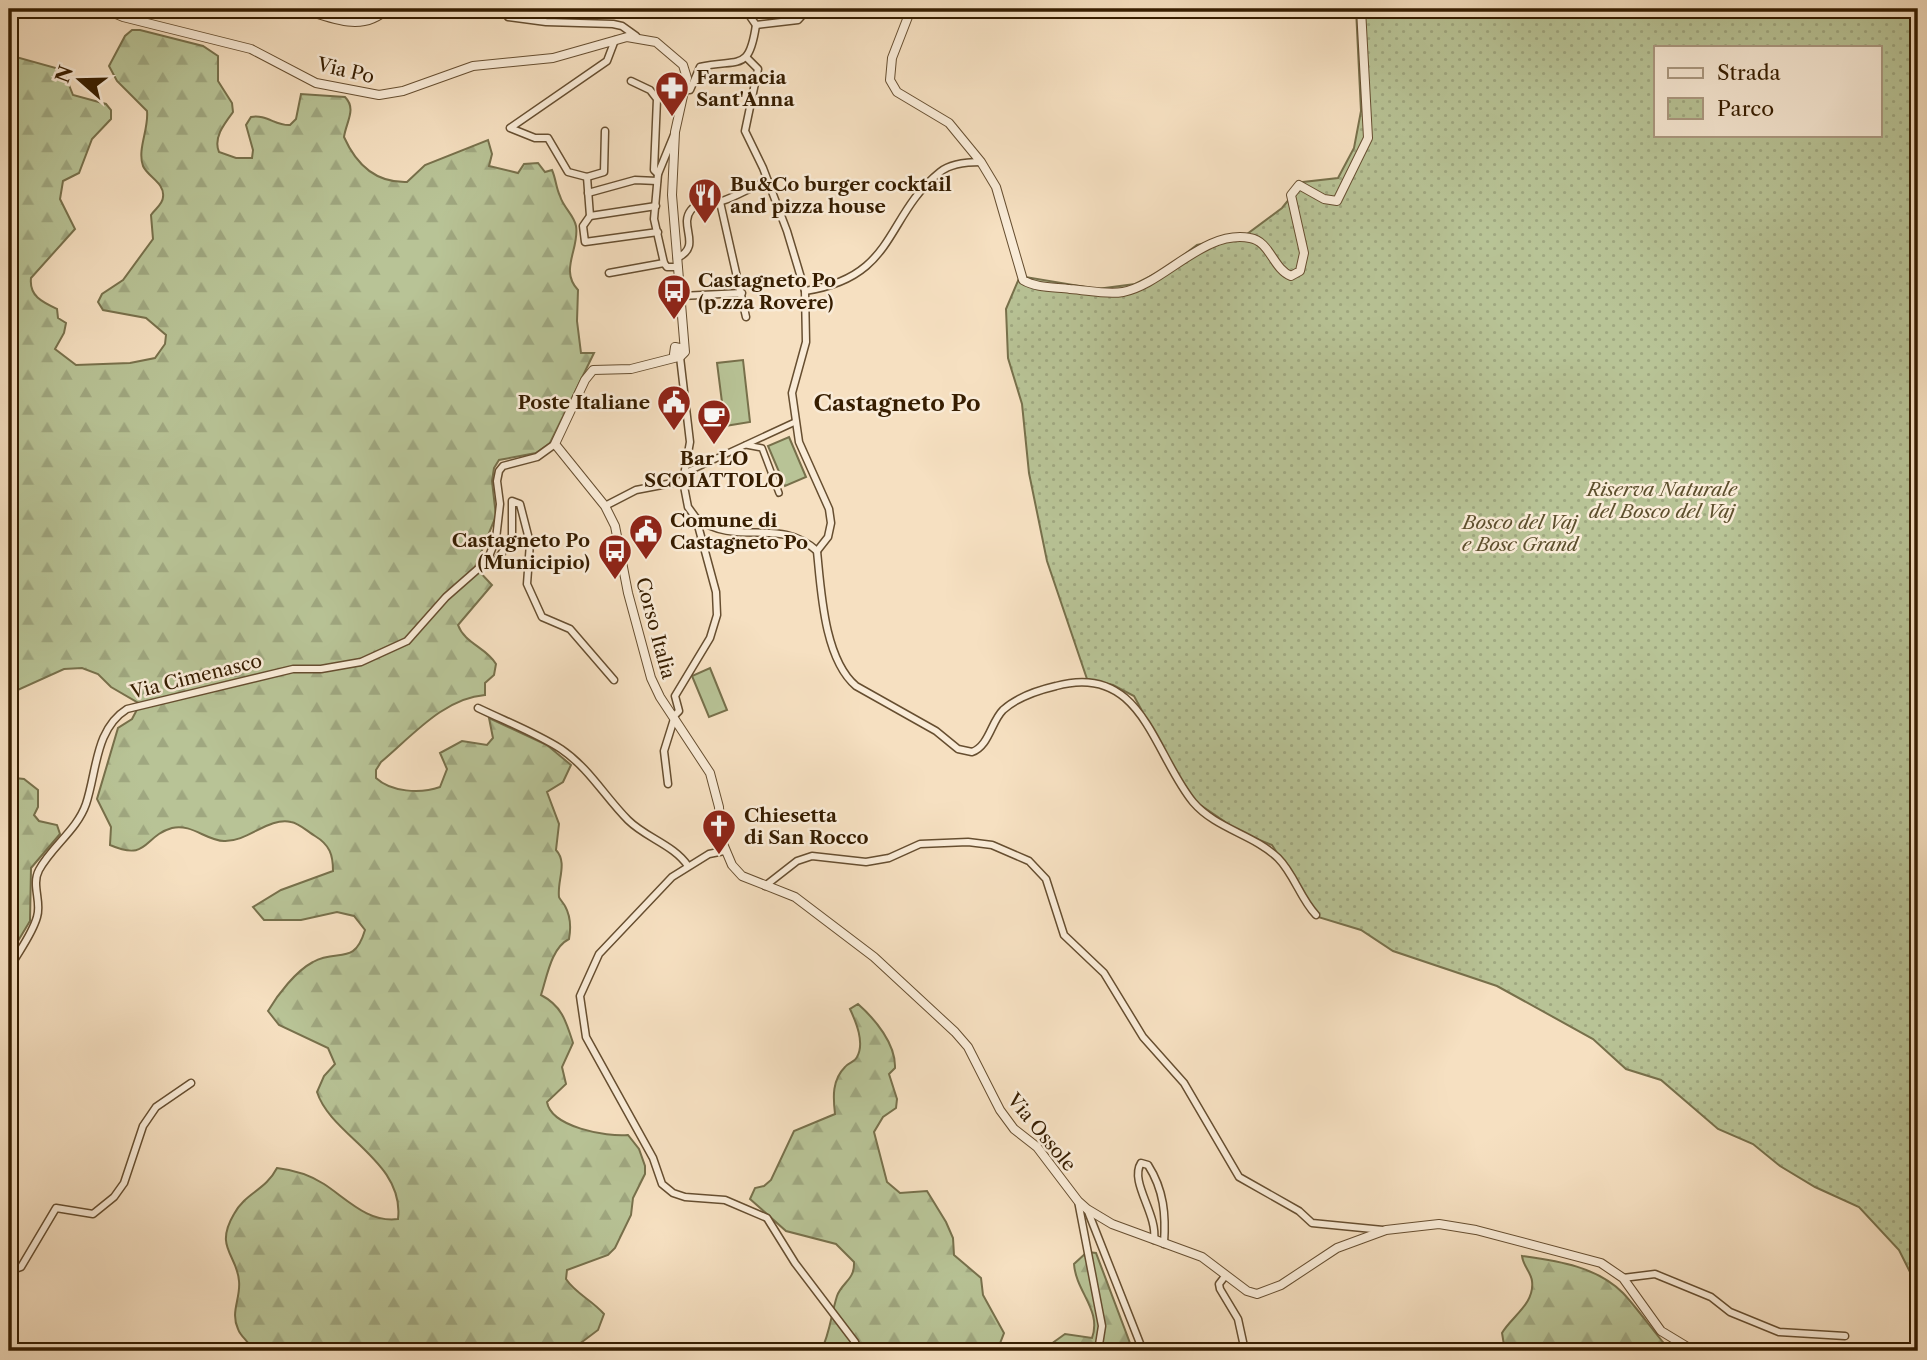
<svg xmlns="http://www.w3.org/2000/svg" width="1927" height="1360" viewBox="0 0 1927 1360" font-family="'Libre Caslon Text',serif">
<defs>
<pattern id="forest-firs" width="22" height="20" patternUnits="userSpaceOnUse" patternTransform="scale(1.75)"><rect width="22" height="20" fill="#b8c396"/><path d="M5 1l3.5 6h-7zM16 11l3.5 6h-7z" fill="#9fa780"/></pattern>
<pattern id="park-dots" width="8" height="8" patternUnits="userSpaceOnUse" patternTransform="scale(1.75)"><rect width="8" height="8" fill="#b8c396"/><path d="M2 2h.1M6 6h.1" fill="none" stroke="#9fa780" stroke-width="1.8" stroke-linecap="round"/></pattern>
</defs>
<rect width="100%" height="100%" fill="#f6e0c1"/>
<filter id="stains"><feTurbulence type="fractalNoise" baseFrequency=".00286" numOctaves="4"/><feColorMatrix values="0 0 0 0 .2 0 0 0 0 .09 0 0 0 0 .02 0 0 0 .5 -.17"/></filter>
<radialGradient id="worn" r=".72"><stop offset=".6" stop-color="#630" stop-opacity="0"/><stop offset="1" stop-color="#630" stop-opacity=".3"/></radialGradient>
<!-- green -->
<g fill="#b8c396" stroke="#77704b" stroke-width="2">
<polygon points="743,360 750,422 725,426 717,363"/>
<polygon points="789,437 806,477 785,486 768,446"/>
<polygon points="710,668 727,710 709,717 692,676"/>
</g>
<!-- forest -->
<g fill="url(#forest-firs)" stroke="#77704b" stroke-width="2">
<path d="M 132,30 L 140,30 L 203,46 L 218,56 L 218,81 L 232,103 L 233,112 C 224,124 213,138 219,152 L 236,158 L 252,158 L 253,150 L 246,125 L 251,117 C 266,114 276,126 290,125 L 296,119 L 301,94 L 345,97 C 357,109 346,122 344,137 C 356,164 376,183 407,182 L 425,165 L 488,140 L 492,154 L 489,166 L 518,173 L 524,164 L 538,163 L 545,172 L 552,170 C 556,179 556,188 560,196 C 563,207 574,215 576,226 C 580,248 559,270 578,290 L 577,321 L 581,353 L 594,353 L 550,443 L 536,453 L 499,460 L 494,468 L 492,481 L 496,516 L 475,567 L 492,585 L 458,625 C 465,644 486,647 496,664 L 494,675 L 485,683 L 485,695 C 444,698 412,736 381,762 L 376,770 L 376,778 C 391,792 420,794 440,787 L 447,769 L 440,753 L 462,741 L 487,745 L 493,738 L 489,718 L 547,745 L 571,765 L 563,782 L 547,792 L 559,824 L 556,850 C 568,863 557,880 559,897 C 559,898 564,904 565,906 C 570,915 571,928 569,939 C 551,948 547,977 541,995 C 562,1006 566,1021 573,1043 L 562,1067 L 566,1084 L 547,1102 C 551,1127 606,1137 628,1135 L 639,1149 L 645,1166 L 645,1174 L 633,1198 L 631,1215 L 615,1248 L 608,1255 L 567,1270 L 566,1279 C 576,1294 592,1300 604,1314 L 598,1330 L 570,1351 L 252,1351 C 250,1341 241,1338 238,1329 C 230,1312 241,1298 239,1281 C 237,1254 214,1248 234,1214 C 246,1192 265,1191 277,1168 C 294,1170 310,1175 324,1184 C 347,1199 368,1223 398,1219 C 405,1161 331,1136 317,1092 L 324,1076 L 335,1064 L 328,1048 L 279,1025 L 268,1011 C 278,994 296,971 313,962 C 338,948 354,967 365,930 L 354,916 L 337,912 L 301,920 L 264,920 L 253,907 L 281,890 L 333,871 C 333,855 330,845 315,836 C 308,832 299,823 291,822 C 268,817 248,842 224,841 C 207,841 191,823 172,828 C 143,836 149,862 110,845 L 111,827 L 97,799 L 118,728 L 132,719 L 140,704 L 111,687 L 98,674 L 82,668 L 64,669 L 9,694 L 9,55 L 63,70 L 73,95 L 106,104 L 111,110 L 111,119 L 92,139 L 79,173 L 63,181 L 60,199 L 75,229 L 31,278 C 29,296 42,302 57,309 L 58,318 L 66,323 L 64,333 L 55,349 L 76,365 L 130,363 L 155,358 L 165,344 L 166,335 L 146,318 L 103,310 L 98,302 L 102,294 L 123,280 L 153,239 L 151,215 C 155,209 163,204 163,197 C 165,183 148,177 143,166 C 137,149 149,129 147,111 L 117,81 L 109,66 L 125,36 Z"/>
<polygon points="15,778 24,779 38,790 38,807 34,815 39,821 57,825 60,834 31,868 30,921 9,956 11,835 9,780"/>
<path d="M 858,1004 C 875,1019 896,1044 895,1068 L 889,1074 L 897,1099 L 896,1108 L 883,1117 L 874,1132 L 887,1182 L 900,1193 L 927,1191 L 946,1222 L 953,1238 L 954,1255 L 981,1278 L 983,1295 L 1004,1333 L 997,1351 L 821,1351 C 830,1333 831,1315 837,1296 C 842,1282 855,1280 854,1262 L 836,1244 L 786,1231 L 750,1199 L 755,1188 L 764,1186 L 771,1180 L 794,1131 L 835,1114 C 833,1097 832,1080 845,1067 C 849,1062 855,1062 857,1057 C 865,1043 856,1022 850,1009 Z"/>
<path d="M 1087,1252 L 1096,1253 L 1133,1351 L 1050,1351 L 1051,1344 L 1065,1334 L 1092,1338 C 1102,1310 1076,1292 1074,1264 Z"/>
<path d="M 1522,1256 C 1557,1261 1596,1266 1623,1293 C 1638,1309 1653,1331 1668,1348 L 1674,1351 L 1505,1351 L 1502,1333 C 1511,1317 1535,1304 1532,1281 C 1531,1272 1523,1266 1522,1256 Z"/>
</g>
<!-- park -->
<path fill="url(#park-dots)" stroke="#77704b" stroke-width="2" fill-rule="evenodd" d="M 1356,9 L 1918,9 L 1918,1288 L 1899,1250 L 1859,1207 L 1815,1187 L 1780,1166 L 1753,1144 L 1718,1129 L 1661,1080 L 1626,1069 L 1593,1039 L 1497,986 L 1393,951 L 1361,930 L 1318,917 L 1272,845 L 1240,832 L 1196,802 L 1169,761 L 1134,696 L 1113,685 L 1087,679 L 1047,561 L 1029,473 L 1022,404 L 1008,358 L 1006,309 L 1020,276 L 1097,289 L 1135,284 L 1165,269 L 1197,245 L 1247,234 L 1282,208 L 1303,182 L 1338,178 L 1354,148 L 1361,111 ZM 1656,47 L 1880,47 L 1880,135 L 1656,135 Z"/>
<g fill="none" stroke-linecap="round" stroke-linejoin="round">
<!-- pedestrian casing -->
<g stroke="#664e30" stroke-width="8">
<g id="pedestrian">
<polyline points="746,445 762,448 779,493"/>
<polyline points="687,472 795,422"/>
</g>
</g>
<!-- minor casing -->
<g stroke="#664e30" stroke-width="9">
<g id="minor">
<polyline points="745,9 756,25"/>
<polyline points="508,17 546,22 613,24 622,26 636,36"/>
<polyline points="756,25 798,20 808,9"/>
<polyline points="615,40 607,61 510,128 535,138 548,138 568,172 587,177 590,216 583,226 585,242 658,232"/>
<polyline points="747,58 758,69 745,131 763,168 787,231 805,291 806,342 792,393 799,442 829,509 831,523 828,537 817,551"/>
<polyline points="631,81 650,90 657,99 654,170 658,174"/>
<path d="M 684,90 L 690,90 L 700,67 C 739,58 749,73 756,25"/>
<polyline points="674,135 658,174 654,219 664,263 667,267 678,267"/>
<polyline points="587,177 604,172 605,131"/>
<polyline points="588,193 635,180 657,181"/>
<polyline points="720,202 746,317"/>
<polyline points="590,216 656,206"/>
<path d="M 677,258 C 703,246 678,226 691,210 C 698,201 712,204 722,201 C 738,196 752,186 768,181"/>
<polyline points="609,273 664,263"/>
<path d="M 805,291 C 897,277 884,217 940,172 C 951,163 968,162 981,162"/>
<polyline points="681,296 742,293"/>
<polyline points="605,506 636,490 683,481"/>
<path d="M 696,518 C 739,548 779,516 817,551"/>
<path d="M 817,551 C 821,590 824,659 856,686 L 936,731 L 958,749 L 972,752 C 989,746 991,722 1003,710 C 1016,698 1039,690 1056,686 C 1142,662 1153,753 1193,802 C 1216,829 1253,834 1278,858 C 1294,874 1300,898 1316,915"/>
<polyline points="487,561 496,562 512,537 512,501 520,504 530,543 527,584 542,617 570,629 614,680"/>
<path d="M 478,708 C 505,721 536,733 561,749 C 589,768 605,797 628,820 C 646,838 674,845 688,866"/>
<polyline points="673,717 679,711 675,696 710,638 717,615 716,592 696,518 688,507 683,481 690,442 680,357"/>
<polyline points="668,784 664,751 674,719"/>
<polyline points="724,851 709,854 672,877 599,954 580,996 586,1037 653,1158 662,1184 673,1193 685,1197 725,1200 767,1218 795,1263 855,1342 858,1351"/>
<polyline points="765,886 797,861 812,856 866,862 889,858 920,844 968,842 992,845 1029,861 1046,879 1064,935 1104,973 1143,1037 1184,1083 1239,1177 1299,1211 1312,1223 1383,1230"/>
<path d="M 9,969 C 18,952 32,935 37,917 C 42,902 31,885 39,870 C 52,846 77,830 86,804 C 97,771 95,729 127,709 L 293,669 L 321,669 L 361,662 L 407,641 L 446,597 L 487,561 L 496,539 L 500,504 L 497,481 L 499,471 L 503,466 L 537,457 L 555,444"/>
<polyline points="9,1034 11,1043 9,1051"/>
<polyline points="1078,1201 1102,1326 1098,1351"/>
<polyline points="1087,1209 1143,1351"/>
<path d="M 1154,1240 C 1158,1214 1129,1182 1141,1163 L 1148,1165 C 1164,1190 1166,1215 1164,1244"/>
<polyline points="9,1271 21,1267 56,1208 93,1214 114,1197 124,1183 143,1126 156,1107 191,1083"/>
<polyline points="1226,1275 1219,1284 1220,1289 1238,1319 1245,1351"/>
<polyline points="1623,1278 1655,1274 1711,1297 1730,1312 1779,1332 1845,1336"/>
<polyline points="9,1313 9,1351"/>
</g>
</g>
<!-- tertiary casing -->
<g stroke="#664e30" stroke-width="10">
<g id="tertiary">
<polyline points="104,9 123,17 251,49 316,83 379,95 403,91 473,66 553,58 627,37 656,42 683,65 687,78 675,132 672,195 685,352 680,357 674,354 675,347 684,349"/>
<path d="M 303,9 C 331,18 363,33 387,9"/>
<path d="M 911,9 L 892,58 L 890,80 L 897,92 L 949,123 L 981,162 L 996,187 L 1023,280 C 1036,288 1054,287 1070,289 C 1087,290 1106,295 1123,292 C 1164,284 1204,229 1250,238 C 1270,241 1273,269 1291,276 L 1300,271 L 1304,253 L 1291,195 L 1299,185 L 1324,199 L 1337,201 L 1368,138 L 1361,9"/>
<polyline points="678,357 631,369 593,370 585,380 555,444 605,506 615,526 628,593 651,678 660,697 710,773 719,807 721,839 732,865 742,876 795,897 874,957 955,1032 968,1047 1000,1110 1014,1129 1037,1147 1078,1201 1087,1209 1112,1224 1202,1257 1247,1291 1257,1294 1281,1285 1337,1248 1386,1230 1439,1224 1476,1230 1601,1263 1623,1278 1661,1331 1694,1351"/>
</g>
</g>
<!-- pedestrian -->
<use href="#pedestrian" stroke="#f9ebd7" stroke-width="5"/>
<!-- minor -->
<use href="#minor" stroke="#f9ebd7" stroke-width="6"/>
<!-- tertiary -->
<use href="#tertiary" stroke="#f9ebd7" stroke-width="8"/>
</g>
<!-- icons -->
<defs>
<g id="pharmacy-pin" transform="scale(1.75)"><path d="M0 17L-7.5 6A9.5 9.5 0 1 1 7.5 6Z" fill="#8f2418" stroke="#f9ebd7"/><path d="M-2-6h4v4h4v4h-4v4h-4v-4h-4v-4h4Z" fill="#fff"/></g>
<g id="restaurant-pin" transform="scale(1.75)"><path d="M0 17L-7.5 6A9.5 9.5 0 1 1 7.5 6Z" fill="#8f2418" stroke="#f9ebd7"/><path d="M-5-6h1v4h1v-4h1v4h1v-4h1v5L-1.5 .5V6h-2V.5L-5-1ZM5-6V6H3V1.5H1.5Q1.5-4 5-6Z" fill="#fff"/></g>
<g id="bus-pin" transform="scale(1.75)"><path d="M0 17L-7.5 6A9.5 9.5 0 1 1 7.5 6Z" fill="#8f2418" stroke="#f9ebd7"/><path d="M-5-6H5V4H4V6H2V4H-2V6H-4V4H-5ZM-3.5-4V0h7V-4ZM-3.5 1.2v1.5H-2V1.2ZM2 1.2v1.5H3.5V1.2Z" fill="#fff"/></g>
<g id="civic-pin" transform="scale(1.75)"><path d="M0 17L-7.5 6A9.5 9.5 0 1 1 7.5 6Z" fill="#8f2418" stroke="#f9ebd7"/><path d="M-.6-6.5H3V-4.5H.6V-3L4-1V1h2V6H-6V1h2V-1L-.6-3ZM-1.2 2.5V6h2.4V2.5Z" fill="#fff"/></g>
<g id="cafe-pin" transform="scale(1.75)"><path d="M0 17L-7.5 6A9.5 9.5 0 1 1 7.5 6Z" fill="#8f2418" stroke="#f9ebd7"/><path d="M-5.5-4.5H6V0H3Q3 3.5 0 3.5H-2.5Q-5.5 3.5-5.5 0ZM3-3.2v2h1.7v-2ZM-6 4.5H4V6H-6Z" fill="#fff"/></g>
<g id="church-pin" transform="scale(1.75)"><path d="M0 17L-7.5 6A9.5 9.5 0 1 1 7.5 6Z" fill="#8f2418" stroke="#f9ebd7"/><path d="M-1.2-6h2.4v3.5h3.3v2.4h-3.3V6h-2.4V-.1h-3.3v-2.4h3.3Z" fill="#fff"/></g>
</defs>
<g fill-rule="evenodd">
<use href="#pharmacy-pin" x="672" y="88"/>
<use href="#restaurant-pin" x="705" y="195"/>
<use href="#bus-pin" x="674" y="291"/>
<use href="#civic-pin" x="674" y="402"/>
<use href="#cafe-pin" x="714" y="416"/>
<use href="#civic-pin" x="646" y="531"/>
<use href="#bus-pin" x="615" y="551"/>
<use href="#church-pin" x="719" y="826"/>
</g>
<g text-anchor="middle" stroke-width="5" stroke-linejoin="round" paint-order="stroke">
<!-- street labels -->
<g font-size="19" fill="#361d00" stroke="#f9ebd7">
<text transform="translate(346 70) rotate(13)" y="7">Via Po</text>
<text transform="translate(656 628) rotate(75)" y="7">Corso Italia</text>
<text transform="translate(196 676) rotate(-14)" y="7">Via Cimenasco</text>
<text transform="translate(1042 1132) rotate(50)" y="7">Via Ossole</text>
</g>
<!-- poi labels -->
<g font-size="19" font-weight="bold" fill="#361d00" stroke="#f9ebd7" text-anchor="start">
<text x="696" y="84">Farmacia<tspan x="696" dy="22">Sant'Anna</tspan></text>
<text x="730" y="191">Bu&amp;Co burger cocktail<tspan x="730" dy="22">and pizza house</tspan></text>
<text x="698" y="287">Castagneto Po<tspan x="698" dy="22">(p.zza Rovere)</tspan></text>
<text x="650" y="409" text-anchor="end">Poste Italiane</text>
<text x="714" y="465" text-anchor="middle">Bar LO<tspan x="714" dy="22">SCOIATTOLO</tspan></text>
<text x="670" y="527">Comune di<tspan x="670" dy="22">Castagneto Po</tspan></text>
<text x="590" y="547" text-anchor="end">Castagneto Po<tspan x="590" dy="22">(Municipio)</tspan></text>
<text x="744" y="822">Chiesetta<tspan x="744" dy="22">di San Rocco</tspan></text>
</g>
<!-- park labels -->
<g font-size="19" font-style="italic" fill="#5d4f2d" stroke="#f9ebd7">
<text x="1662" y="496">Riserva Naturale<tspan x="1662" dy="22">del Bosco del Vaj</tspan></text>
<text x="1520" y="529">Bosco del Vaj<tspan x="1520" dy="22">e Bosc Grand</tspan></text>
</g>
<!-- quarter labels -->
<g font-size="23" font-weight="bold" fill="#361d00" stroke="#f9ebd7">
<text x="897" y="411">Castagneto Po</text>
</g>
</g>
<!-- margin -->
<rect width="1927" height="1360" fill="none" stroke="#f6e0c1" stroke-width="35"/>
<rect x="10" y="10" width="1906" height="1339" fill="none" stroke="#361d00" stroke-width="3.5"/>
<rect x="18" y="18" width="1892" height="1325" fill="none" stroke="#361d00" stroke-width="2"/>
<!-- legend -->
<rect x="1654" y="46" width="228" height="91" fill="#f9ebd7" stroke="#ab9981" stroke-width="2"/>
<rect x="1668" y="68" width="35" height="10" fill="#f9ebd7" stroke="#ab9981" stroke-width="2"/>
<text x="1717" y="80" font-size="21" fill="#361d00">Strada</text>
<rect x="1668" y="98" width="35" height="21" fill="url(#park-dots)" stroke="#ab9981" stroke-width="2"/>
<text x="1717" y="116" font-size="21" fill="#361d00">Parco</text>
<!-- north arrow -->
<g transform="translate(80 80) rotate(290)" stroke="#f9ebd7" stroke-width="5" paint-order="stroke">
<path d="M0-5L12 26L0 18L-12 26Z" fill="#361d00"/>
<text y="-10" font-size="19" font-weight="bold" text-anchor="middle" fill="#361d00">N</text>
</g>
<rect width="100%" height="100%" filter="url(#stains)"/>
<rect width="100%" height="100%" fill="url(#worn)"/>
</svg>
